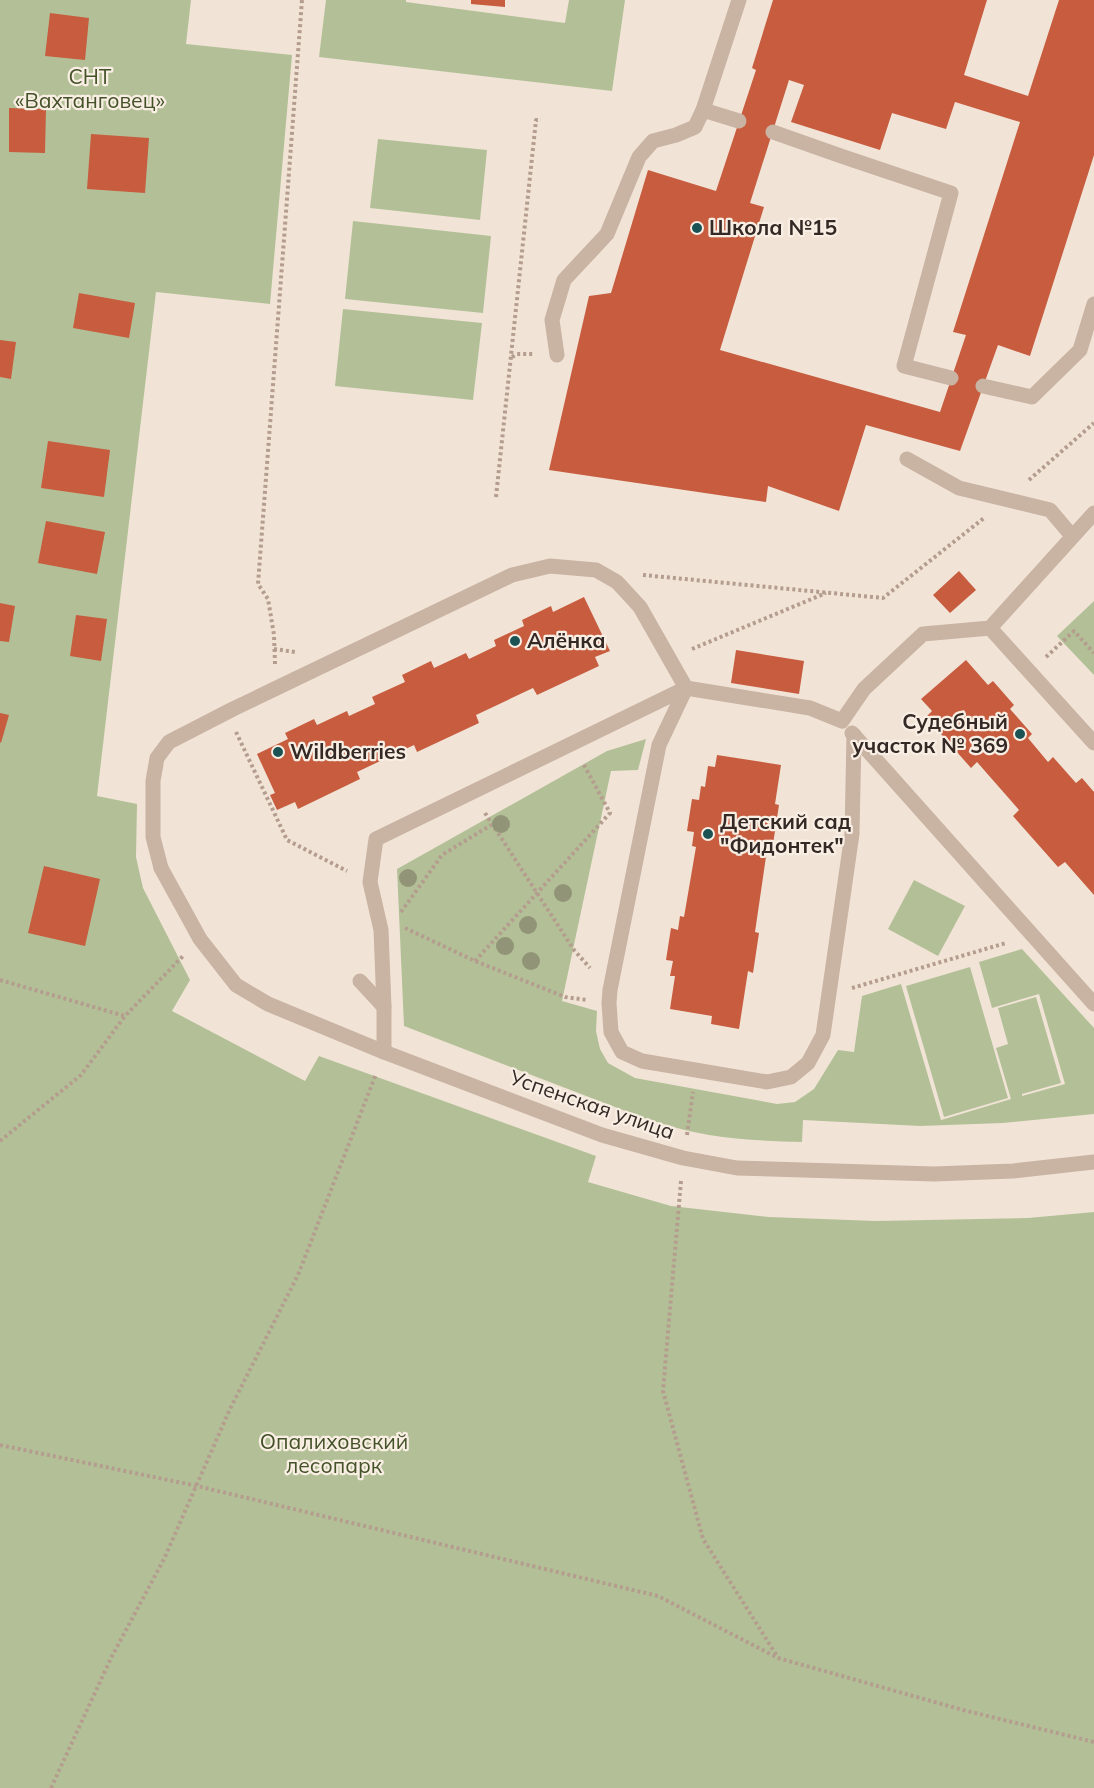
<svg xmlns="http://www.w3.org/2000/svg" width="1094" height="1788" viewBox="0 0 1094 1788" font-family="Mulish,sans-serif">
<rect width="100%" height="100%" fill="#f1e4d7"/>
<!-- green -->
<g fill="#b3c097">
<polygon points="0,0 191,0 186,44 292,55 270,304 156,292 97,796 137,804 136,857 143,888 190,980 172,1011 305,1081 319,1056 596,1156 588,1182 671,1206 769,1217 876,1221 1028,1218 1094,1212 1094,1788 0,1788"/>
<polygon points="326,0 406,0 406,2 565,23 569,0 625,0 612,91 319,57"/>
<polygon points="378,139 487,150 480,220 370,208"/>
<polygon points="353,221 491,236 483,313 345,299"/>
<polygon points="343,309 482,323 473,400 335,386"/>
<polygon points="1094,601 1094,675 1057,636"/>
<path d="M 646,739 L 638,770 L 611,771 L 562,1001 L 597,1011 L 596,1031 L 600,1049 L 608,1063 L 635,1078 L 777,1104 L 795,1102 L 814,1089 L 838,1050 L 854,1052 L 862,996 L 901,984 L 941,1120 L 1011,1099 L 996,1048 L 1008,1044 L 998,1008 L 1036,997 L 1061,1083 L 1022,1094 L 1022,1096 L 1065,1084 L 1039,994 L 992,1008 L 979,962 L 1022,949 L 1094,1028 L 1094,1114 L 1003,1123 L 920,1126 L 803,1120 L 802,1142 C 771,1141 740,1140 709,1135 C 685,1131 663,1124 641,1117 L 404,1026 L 397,869 L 607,751 Z"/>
<polygon points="914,880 965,906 938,956 888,929"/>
<polygon points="970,967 1008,1098 944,1117 906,986"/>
</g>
<!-- building -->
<g fill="#c75c3f" fill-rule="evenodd">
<polygon points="471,0 505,0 505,7 471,4"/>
<path d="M 773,0 L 987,0 L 964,75 L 1028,96 L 1059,0 L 1094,0 L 1094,155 L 1030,356 L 998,345 L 960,451 L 866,425 L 839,511 L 768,486 L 766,502 L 549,470 L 589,296 L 611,293 L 648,170 L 716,191 L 756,70 L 752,68 ZM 789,80 L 804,85 L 791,122 L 880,150 L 892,113 L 946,129 L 955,102 L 1020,122 L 953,332 L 966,335 L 940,412 L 720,350 L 764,207 L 750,203 Z"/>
<polygon points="50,13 89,18 85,60 45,56"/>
<polygon points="9,108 46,109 45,153 9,152"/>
<polygon points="91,134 149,138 145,193 87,189"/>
<polygon points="79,293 135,303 129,338 73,328"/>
<polygon points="0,340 16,342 11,379 0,377"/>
<polygon points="48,441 110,450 104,497 41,488"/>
<polygon points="46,521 105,532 97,574 38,563"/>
<polygon points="959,571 976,590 950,613 933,595"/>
<polygon points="584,597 610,651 595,657 599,666 537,695 533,688 476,715 479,723 417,752 414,745 357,772 360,779 298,809 295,802 277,810 270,795 275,793 257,754 288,739 285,733 314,719 317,725 347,711 349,716 375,704 372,697 405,682 402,675 431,661 434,668 466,653 469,659 496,646 494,640 524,626 522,620 551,606 553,612"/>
<polygon points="0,603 15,606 9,642 0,641"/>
<polygon points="76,615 107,619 101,661 70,656"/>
<polygon points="736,650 804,661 799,694 731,683"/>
<polygon points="966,660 988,685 993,681 1014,705 1010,709 1032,734 1028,738 1048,762 1053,757 1076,783 1082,778 1094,792 1094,895 1065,862 1058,867 1013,816 1019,810 977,762 971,768 926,717 932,711 921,699"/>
<polygon points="0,713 9,715 1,743 0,742"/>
<polygon points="717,755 781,765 775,804 779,805 773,844 768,843 755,932 759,933 753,973 748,971 739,1029 711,1024 712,1016 670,1009 675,976 670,976 673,961 666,960 671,928 678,930 680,916 684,917 696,847 692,846 694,832 687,831 692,799 699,800 701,786 705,787 708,766 715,767"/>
<polygon points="44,866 100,879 85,946 28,933"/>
</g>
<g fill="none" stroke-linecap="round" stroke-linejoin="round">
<!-- path -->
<g stroke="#b49d8e" stroke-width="4" stroke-dasharray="3 3" stroke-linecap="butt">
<polyline points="512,357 517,354 533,354"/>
<polyline points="1029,480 1094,423"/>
<polyline points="496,497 536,120 541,120"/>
<polyline points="643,575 883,598 984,518"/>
<polyline points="274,649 295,652"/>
<polyline points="692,649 826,593"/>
<polyline points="1046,657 1074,631 1094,653"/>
<polyline points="275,664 274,635 268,599 258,584 302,0"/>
<polyline points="236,732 287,840 347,871"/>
<polyline points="485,813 574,950 590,968"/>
<polyline points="401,912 442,855 491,825"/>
<polyline points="405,928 475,961 565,997 587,1000"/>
<polyline points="475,961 610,813 584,765"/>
<polyline points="0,980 125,1016"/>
<polyline points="852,988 1006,943"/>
<polyline points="687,1135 693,1092"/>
<polyline points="0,1141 81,1075 125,1016 183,956"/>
<polyline points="681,1181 663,1391 703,1539 777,1656"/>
<polyline points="0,1445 197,1486 658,1596 778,1658 963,1710 1094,1742"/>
<polyline points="51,1788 111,1658 164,1559 230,1409 298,1275 376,1074"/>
</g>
<!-- service -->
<g stroke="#c9b3a3" stroke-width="15">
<polyline points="703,110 739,121"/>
<polyline points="773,132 841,156 951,193 904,366 951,378"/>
<polyline points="557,355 552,320 564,280 607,234 639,157 653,141 676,135 695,127 703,110 739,0"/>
<polyline points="983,386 1032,397 1080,350 1094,304"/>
<polyline points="907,459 959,488 1050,510 1072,536"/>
<polyline points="990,628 1094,743"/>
<polyline points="686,688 659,745 610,990 609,1003 611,1032 622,1052 642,1061 767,1082 791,1077 808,1063 823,1035 852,834 854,735"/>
<polyline points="852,733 1094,1004"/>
<polyline points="161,868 153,837 153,781 157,758 169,742 233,709 512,575 550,566 596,570 617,582 640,607 686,688 810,708 842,721 864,689 923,634 990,628 1094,513"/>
<polyline points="360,981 384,1007"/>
<polyline points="384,1052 384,1007 381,930 370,882 376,839 686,688"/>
</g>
<!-- minor -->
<polyline stroke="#c9b3a3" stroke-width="15" points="161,868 200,939 236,985 268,1004 384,1052 602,1135 683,1158 737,1168 934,1174 1013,1171 1094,1162"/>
</g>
<!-- trees -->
<g fill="#929477">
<circle cx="501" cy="824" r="9"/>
<circle cx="408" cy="878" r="9"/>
<circle cx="563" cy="893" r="9"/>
<circle cx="528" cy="925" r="9"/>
<circle cx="505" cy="946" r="9"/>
<circle cx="531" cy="961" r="9"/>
</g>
<!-- markers -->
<g fill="#1b5355" stroke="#f9eee3" stroke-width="2">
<circle cx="697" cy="228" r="6"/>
<circle cx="515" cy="641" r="6"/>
<circle cx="1020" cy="734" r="6"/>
<circle cx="278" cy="752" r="6"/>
<circle cx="708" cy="834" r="6"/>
</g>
<g text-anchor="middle" stroke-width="4.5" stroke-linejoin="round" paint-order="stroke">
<!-- park labels -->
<g font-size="21" fill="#445229" stroke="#f9eee3">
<text x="90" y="84">СНТ<tspan x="90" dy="24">«Вахтанговец»</tspan></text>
<text x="334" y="1449">Опалиховский<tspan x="334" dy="24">лесопарк</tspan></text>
</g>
<!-- poi labels -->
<g font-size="21" font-weight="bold" fill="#342925" stroke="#f9eee3" text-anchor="start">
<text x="709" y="235">Школа №15</text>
<text x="527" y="648">Алёнка</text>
<text x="1008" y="729" text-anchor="end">Судебный<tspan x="1008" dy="24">участок № 369</tspan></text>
<text x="290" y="759">Wildberries</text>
<text x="720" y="829">Детский сад<tspan x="720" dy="24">"Фидонтек"</tspan></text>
</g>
<!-- street labels -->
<g font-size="21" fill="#342925" stroke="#f9eee3">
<text transform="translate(592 1105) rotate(19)" y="7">Успенская улица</text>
</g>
</g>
</svg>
